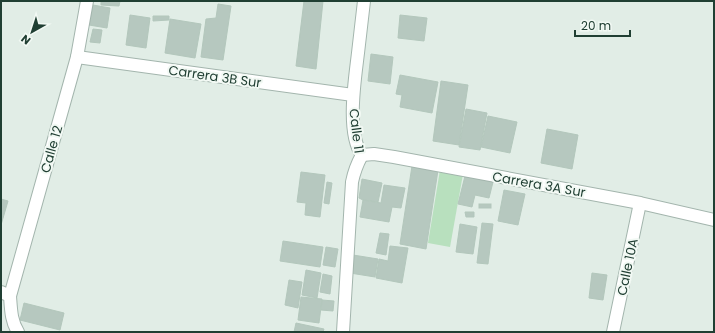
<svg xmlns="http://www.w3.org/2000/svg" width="715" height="333" viewBox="0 0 715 333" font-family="Poppins,sans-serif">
<rect width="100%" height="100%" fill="#e1ede6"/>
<!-- green -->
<polygon fill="#b8e0be" points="440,170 463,174 450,247 428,243"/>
<!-- building -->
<g fill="#b6c8bf" stroke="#b3c7bc">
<polygon points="101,1 120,1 119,6 101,5"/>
<polygon points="304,1 323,1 316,69 296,66"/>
<polygon points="218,4 231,6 223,60 201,57 206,19 216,18"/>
<polygon points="93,5 110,8 107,28 89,25"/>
<polygon points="130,15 150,18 146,48 126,45"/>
<polygon points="400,15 427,18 424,41 398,38"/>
<polygon points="153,16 169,16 169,20 153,21"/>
<polygon points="170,19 201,24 195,58 165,53"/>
<polygon points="93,29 102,30 100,43 90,42"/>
<polygon points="371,54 393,57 390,84 368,81"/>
<polygon points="400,75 438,82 432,113 400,107 402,95 396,94"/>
<polygon points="441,81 468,85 459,145 433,141"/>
<polygon points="466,109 487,113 480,150 459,147"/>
<polygon points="488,116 517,122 510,153 481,147"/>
<polygon points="547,129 578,135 572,169 541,163"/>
<polygon points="412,166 438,170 426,249 400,244"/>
<polygon points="301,172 325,175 320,217 305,215 306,203 297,202"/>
<polygon points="465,176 493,182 489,198 475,195 472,207 458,204"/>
<polygon points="362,179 382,183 378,202 363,200 359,198"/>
<polygon points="327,182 332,183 329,204 324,203"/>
<polygon points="384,185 405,188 401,208 392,207 389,222 360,217 363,200 381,203"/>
<polygon points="504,190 525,194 518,225 498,221"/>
<polygon points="1,199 8,201 1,225"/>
<rect x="479" y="204" width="12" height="4"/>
<polygon points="465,212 474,212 474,217 466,217"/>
<polygon points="482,223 493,224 488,264 477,263"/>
<polygon points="460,224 477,227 473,254 456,252"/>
<polygon points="380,233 389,234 386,255 376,253"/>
<polygon points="283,241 323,247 320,267 280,261"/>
<polygon points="390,246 408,248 402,283 376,278 379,259 388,261"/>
<polygon points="326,247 338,249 335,267 323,265"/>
<polygon points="353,255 378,259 375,277 350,273"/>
<polygon points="306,270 321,273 317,298 302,295"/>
<polygon points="592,273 607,275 603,300 589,298"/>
<polygon points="323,274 332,276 330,294 320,292"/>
<polygon points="289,280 302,282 298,308 285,305"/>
<polygon points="301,297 322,299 319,323 298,320"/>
<polygon points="322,300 334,301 333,311 321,310"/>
<polygon points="24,303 64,313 60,330 20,320"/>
<polygon points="296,323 324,329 323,332 294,332"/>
</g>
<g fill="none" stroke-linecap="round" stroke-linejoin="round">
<!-- minor casing -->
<g stroke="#a3b5ad" stroke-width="14">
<g id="minor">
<polyline points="77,57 353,95"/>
<polyline points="362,155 374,154 394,157 640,203 714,220"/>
<path d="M 362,155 C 346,133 355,79 358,53 C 360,36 362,18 364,1"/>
<path d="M 1,292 L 10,296 C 11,309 11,321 18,332"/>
<polyline points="10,296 77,57 87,1"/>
<path d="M 343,332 L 352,182 C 354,172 357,164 362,155"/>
<polyline points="613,332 640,203"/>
</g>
</g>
<!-- minor -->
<use href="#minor" stroke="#fff" stroke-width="12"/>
</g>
<g text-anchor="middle" stroke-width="4" stroke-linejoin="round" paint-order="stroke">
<!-- street labels -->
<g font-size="13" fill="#203f33" stroke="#f2f9f4">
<text transform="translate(215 76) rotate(8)" y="5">Carrera 3B Sur</text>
<text transform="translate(357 131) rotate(83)" y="5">Calle 11</text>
<text transform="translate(51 149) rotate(-74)" y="5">Calle 12</text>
<text transform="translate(539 184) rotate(10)" y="5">Carrera 3A Sur</text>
<text transform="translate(627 267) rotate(-78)" y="5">Calle 10A</text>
</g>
</g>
<!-- border -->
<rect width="715" height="333" fill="none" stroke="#203f33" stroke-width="4"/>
<!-- north arrow -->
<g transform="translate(32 32) rotate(219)" stroke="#f2f9f4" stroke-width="3" paint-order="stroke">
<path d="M0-3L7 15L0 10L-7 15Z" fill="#203f33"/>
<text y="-6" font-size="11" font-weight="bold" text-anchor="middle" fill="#203f33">N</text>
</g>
<!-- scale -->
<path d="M575 30v6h55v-6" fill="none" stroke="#203f33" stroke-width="2"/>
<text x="581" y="30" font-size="12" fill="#203f33" stroke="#f2f9f4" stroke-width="3" paint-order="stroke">20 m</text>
</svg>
